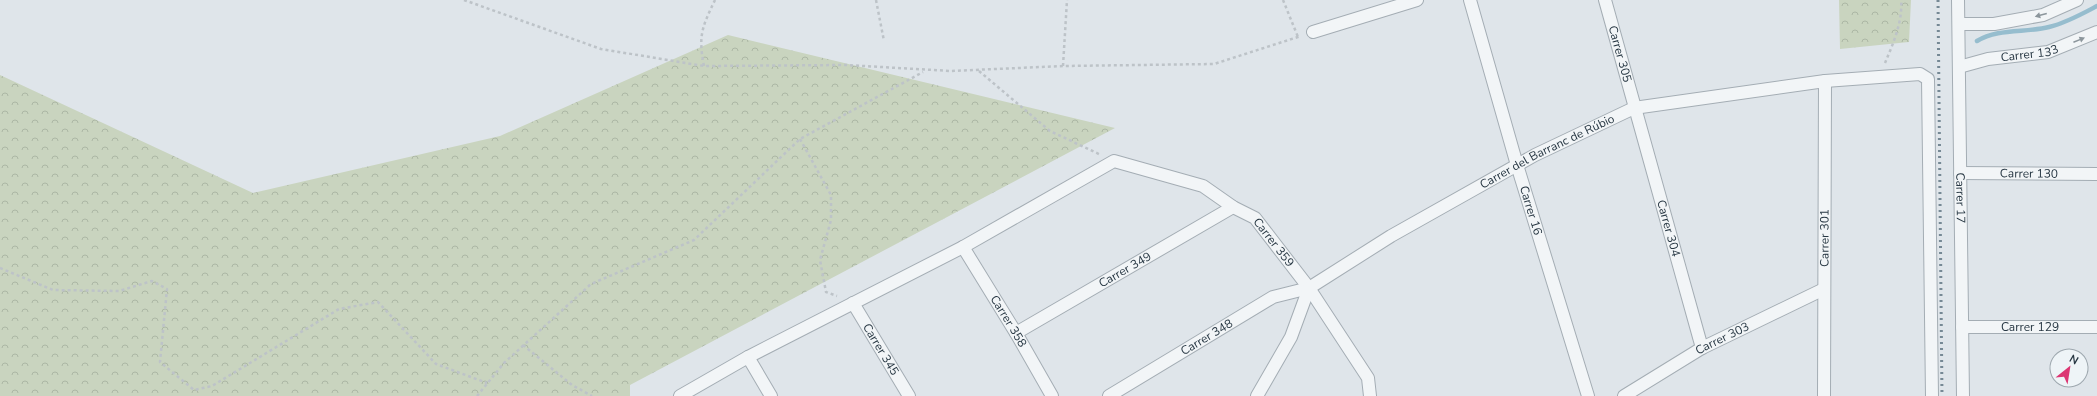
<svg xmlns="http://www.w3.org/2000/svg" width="2097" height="396" viewBox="0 0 2097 396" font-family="'Nunito Sans',sans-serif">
<defs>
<pattern id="forest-crowns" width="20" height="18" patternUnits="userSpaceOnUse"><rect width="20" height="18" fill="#c9d4bf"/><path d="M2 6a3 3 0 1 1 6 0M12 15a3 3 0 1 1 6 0" fill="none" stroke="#acb7a5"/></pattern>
</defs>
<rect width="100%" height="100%" fill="#dfe5ea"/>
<!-- forest -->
<g fill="url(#forest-crowns)">
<polygon points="1839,0 1911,0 1909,42 1840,49"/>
<polygon points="728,35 1115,128 630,385 630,396 0,396 0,75 253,193 500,136"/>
</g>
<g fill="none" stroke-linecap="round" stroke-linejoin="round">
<!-- stream -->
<path stroke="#96bdce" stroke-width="4.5" d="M 1977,41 C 1998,28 2025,33 2049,27 C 2066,23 2082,14 2097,6"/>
<!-- street casing -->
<g stroke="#a4adb4" stroke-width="14">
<g id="street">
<path id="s1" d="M 1470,0 L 1517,165 L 1588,396"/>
<path id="s2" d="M 1605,0 L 1702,348"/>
<path id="s3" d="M 1958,0 L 1963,396"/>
<polyline points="1959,24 1994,24 2043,15 2077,0"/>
<polyline points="1313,32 1417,0"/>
<path id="s4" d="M 1959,67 L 1988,59 L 2048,52 L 2097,32"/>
<path id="s5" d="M 1960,173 L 2097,174"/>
<path id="s6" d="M 963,247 L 1016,333 L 1052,396"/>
<path id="s7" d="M 853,303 L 909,396"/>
<path id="s8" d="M 1962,327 L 2097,327"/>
<path id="s9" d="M 1016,333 L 1233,207"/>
<polyline points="748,357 771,396"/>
<path id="s10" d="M 680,396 L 748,357 L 963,247 L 1114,161 L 1203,186 L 1233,207 L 1255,218 L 1309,288 L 1368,378 L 1370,396"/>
<path id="s11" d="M 1109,396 L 1273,297 L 1309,288"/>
<path id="s12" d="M 1257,396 L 1291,337 L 1309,288 L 1391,236 L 1535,155 L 1634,108 L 1825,81 L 1920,74 L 1928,79 L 1932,396"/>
<path id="s13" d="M 1624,396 L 1702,348 L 1824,289"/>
<path id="s14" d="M 1824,396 L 1825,81"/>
</g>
</g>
<!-- path -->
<g stroke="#bdc3c8" stroke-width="2.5" stroke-dasharray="3 3" stroke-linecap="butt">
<polyline points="464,0 601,49 704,66 846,65 951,71 1063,66 1214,64 1301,36"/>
<polyline points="876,0 884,41"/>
<polyline points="1283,0 1298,37"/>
<path d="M 1885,63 C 1893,44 1903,21 1901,0"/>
<path d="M 704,66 C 698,36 702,27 715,0"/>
<polyline points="1063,66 1067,0"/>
<polyline points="979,71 1050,131 1101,155"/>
<polyline points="800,139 831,195 831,220 820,260 826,292 837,296"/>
<polyline points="0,268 53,290 119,291 152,281 167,289 160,362 194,390 212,386 339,309 378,302 436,364 487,383"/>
<polyline points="523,345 572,385 592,396"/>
<polyline points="477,396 504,363 591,284 694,240 800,139 923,72"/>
</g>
<!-- street -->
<use href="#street" stroke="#f2f5f7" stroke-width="12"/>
<!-- rail -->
<polyline stroke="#768995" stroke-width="3" stroke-dasharray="2 4" stroke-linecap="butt" points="1938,0 1942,396"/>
</g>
<!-- one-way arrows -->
<defs><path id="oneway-solid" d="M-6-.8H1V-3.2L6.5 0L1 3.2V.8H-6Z"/></defs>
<g fill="#8c969c">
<use href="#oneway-solid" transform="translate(2041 15) rotate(165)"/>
<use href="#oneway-solid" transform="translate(2079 40) rotate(-22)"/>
</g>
<g text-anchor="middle" stroke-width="3.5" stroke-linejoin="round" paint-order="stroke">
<!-- street labels -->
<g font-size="12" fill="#263642" stroke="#eef4f7">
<text dy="4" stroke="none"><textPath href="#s4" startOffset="72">Carrer 133</textPath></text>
<text dy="4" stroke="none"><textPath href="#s2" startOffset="56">Carrer 305</textPath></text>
<text dy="4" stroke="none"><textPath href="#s12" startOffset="395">Carrer del Barranc de Rúbio</textPath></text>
<text dy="4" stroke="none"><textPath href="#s5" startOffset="69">Carrer 130</textPath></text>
<text dy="4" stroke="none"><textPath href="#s3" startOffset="198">Carrer 17</textPath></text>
<text dy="4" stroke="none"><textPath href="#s1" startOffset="219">Carrer 16</textPath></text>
<text dy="4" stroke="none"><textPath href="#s2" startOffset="237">Carrer 304</textPath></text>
<text dy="4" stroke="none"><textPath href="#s14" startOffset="158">Carrer 301</textPath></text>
<text dy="4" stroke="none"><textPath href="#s10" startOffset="678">Carrer 359</textPath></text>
<text dy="4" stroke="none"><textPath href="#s9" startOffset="126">Carrer 349</textPath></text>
<text dy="4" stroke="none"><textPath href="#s6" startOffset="87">Carrer 358</textPath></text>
<text dy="4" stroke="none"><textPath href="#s8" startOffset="68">Carrer 129</textPath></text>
<text dy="4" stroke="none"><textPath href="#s11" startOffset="114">Carrer 348</textPath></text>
<text dy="4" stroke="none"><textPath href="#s13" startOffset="114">Carrer 303</textPath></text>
<text dy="4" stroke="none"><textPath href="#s7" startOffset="54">Carrer 345</textPath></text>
</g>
</g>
<!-- north arrow -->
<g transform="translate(2069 368) rotate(30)"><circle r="19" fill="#eef4f7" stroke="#9ea8af"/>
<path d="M0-3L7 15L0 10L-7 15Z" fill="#dc3673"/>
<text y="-6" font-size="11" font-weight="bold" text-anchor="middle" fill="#263642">N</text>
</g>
</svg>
